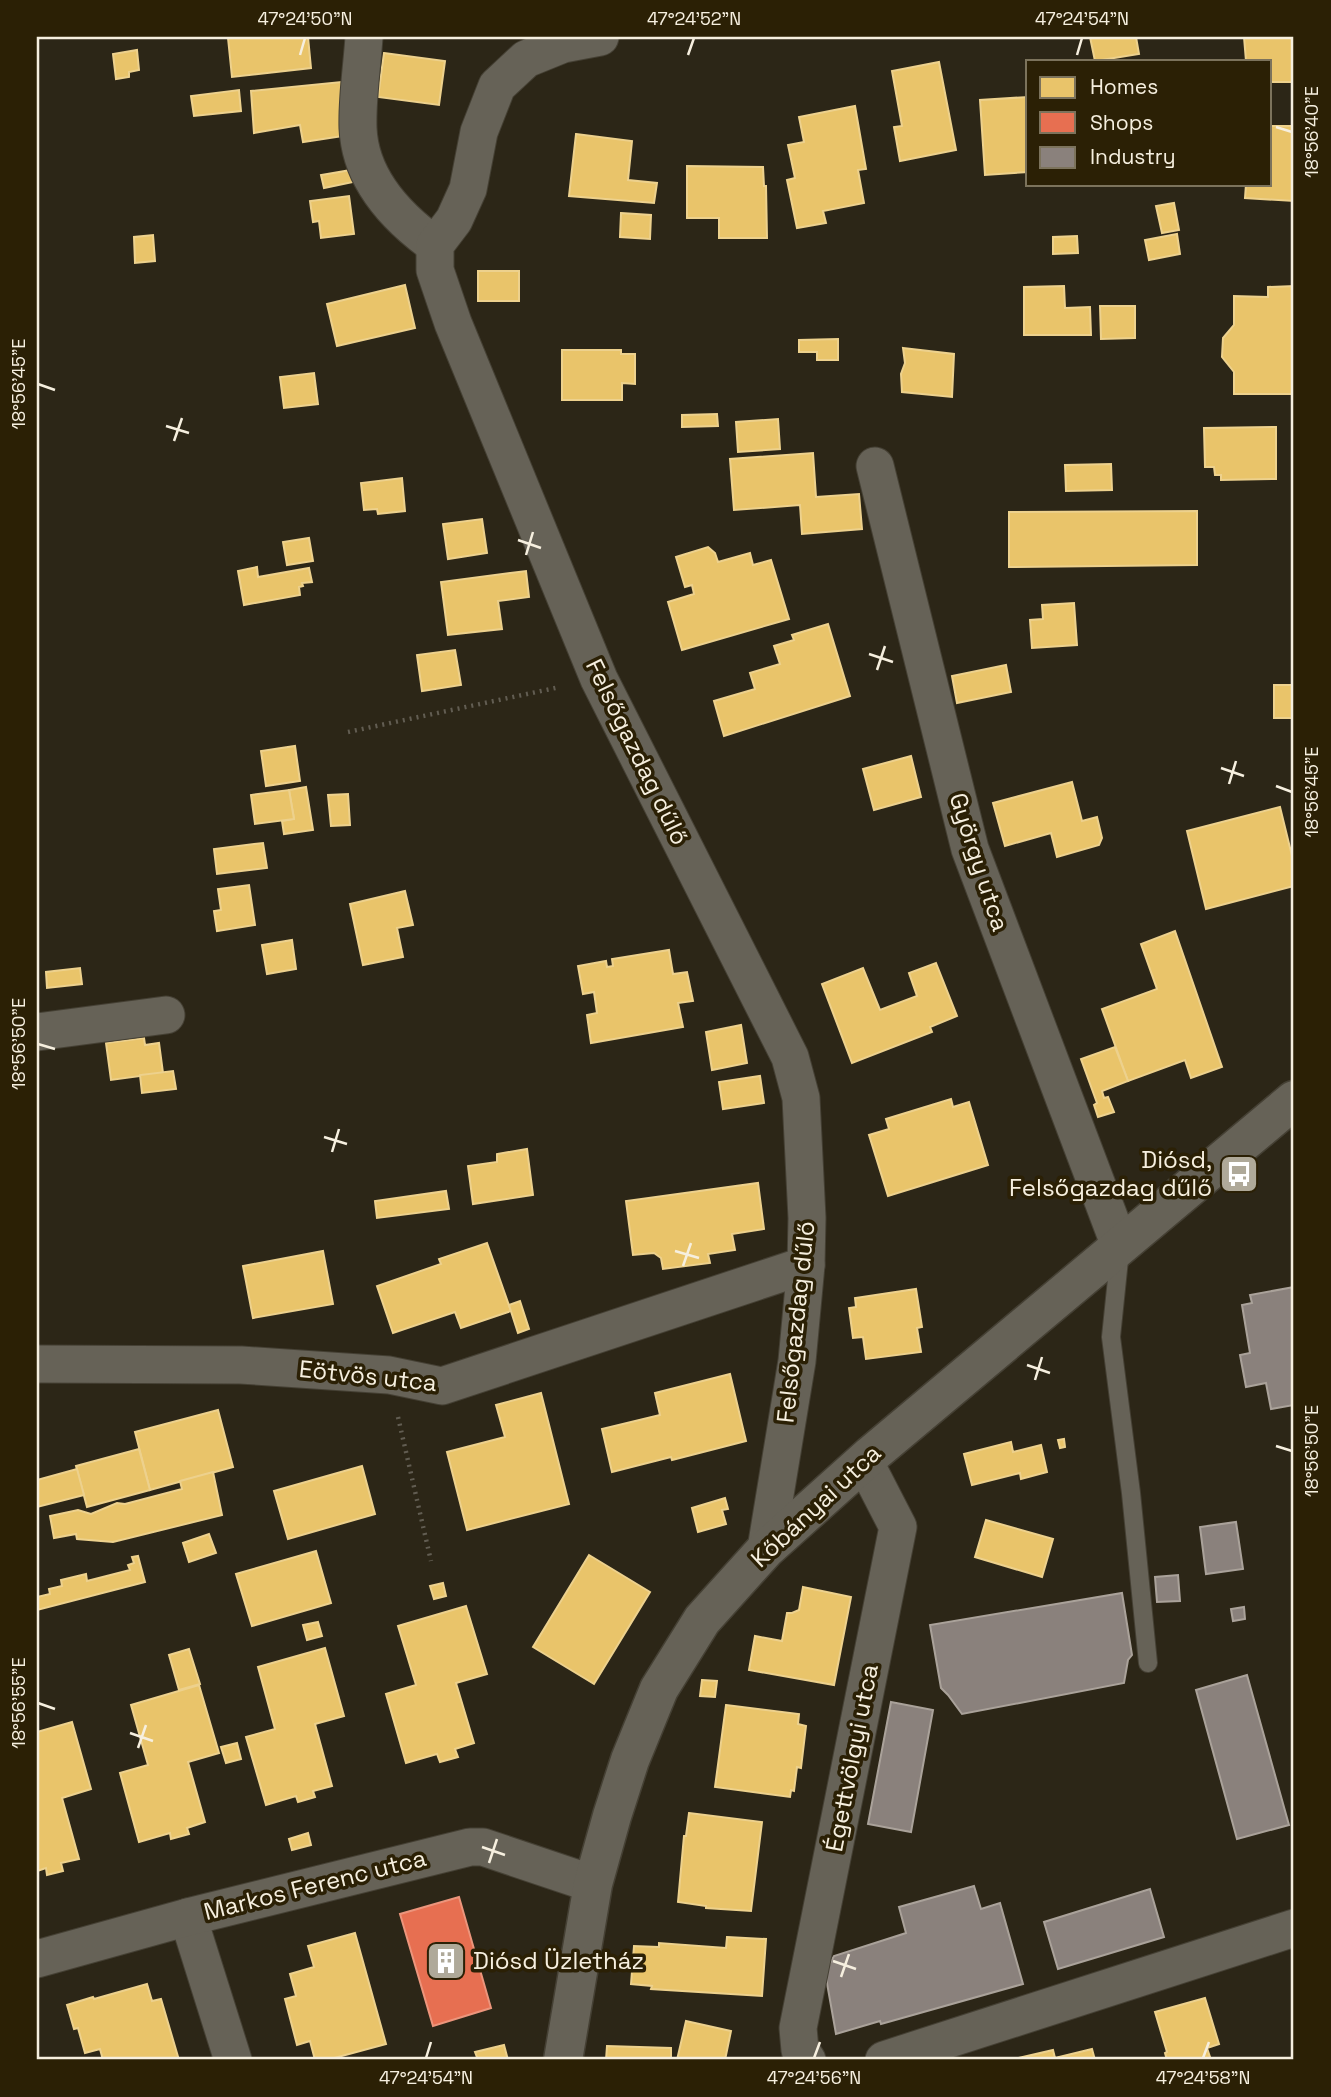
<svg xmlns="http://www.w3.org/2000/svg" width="1331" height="2097" viewBox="0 0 1331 2097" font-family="'Space Grotesk',sans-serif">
<rect width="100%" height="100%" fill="#2c2617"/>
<!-- homes -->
<g fill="#e9c46a" stroke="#edd18d" stroke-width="2">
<polygon points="240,37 308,37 311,68 232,77 228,38"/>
<polygon points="1090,37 1136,37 1139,54 1095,61"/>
<polygon points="1244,37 1294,37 1294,82 1270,82 1270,61 1246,61"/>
<polygon points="137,50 139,70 129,72 129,77 116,79 113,54"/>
<polygon points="384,53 445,61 439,105 378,97"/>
<polygon points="939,62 956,150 900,161 894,127 902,126 892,71"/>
<polygon points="351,81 350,135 303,142 300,125 254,133 251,91"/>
<polygon points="239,90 241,111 194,116 191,96"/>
<polygon points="1028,97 1028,172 985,175 980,100"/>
<polygon points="855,106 866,169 858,170 864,203 823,211 826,223 797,228 787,180 795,178 788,145 804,142 799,117"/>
<polygon points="1270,126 1294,126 1294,201 1245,198 1246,184 1270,184"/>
<polygon points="576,134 632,141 628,180 657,183 654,203 569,196"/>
<polygon points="687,166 763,167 764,186 766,186 767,238 719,238 719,218 687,218"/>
<polygon points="351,170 353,182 324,188 321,175"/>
<polygon points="349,196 354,234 321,238 319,221 313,222 310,201"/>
<polygon points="1174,203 1179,230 1162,233 1156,206"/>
<polygon points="621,213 651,215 650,239 620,237"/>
<polygon points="1177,234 1180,254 1149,260 1145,240"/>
<polygon points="153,235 155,261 135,263 134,237"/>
<polygon points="1077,236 1078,253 1053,254 1053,237"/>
<rect x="478" y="271" width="41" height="30"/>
<polygon points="405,285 415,328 337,346 327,304"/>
<polygon points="1064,286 1065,308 1090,307 1091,335 1024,335 1024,287"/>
<polygon points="1294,286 1294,394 1234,394 1234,372 1222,357 1223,338 1234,325 1234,296 1268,297 1268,287"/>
<polygon points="1100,306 1135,306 1135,338 1101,339"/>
<polygon points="838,339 838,360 817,360 817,352 799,352 799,340"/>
<polygon points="903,348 954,354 952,397 902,392 901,374 905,363"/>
<polygon points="562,350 621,350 621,354 635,354 635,384 622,383 622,400 562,400"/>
<polygon points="314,373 318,404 284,408 280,377"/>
<polygon points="717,414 718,426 682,427 682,415"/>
<polygon points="778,419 780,449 738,452 736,422"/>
<polygon points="1276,427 1276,479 1221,480 1221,475 1215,475 1214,467 1205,467 1204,428"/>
<polygon points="813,453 816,497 859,494 862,529 802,534 800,505 734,510 730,459"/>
<polygon points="1111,464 1112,490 1066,491 1065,465"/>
<polygon points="402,478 405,511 378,514 377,509 364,510 361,483"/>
<polygon points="1197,511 1197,565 1009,567 1009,512"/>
<polygon points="482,519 487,553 448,559 443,524"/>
<polygon points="309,538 313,561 287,565 283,542"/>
<polygon points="708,547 715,553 718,562 750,553 753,565 771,560 789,619 682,650 668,602 694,594 692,585 685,587 676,557"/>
<polygon points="257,567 258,577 309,568 312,582 302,583 303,586 299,587 300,595 244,605 238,571"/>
<polygon points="526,571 529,597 498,601 502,629 448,635 441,582"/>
<polygon points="1074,603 1077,645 1032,648 1030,620 1043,619 1042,605"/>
<polygon points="828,624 850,696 724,736 714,701 755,689 750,673 780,664 774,646 794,640 792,635"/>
<polygon points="455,650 461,685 422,691 417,655"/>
<polygon points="1006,665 1011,692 957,703 952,676"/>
<rect x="1274" y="685" width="20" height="33"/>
<polygon points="295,746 300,781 266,786 261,751"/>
<polygon points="911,756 921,797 874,810 863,769"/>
<polygon points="1072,782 1082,821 1097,817 1102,838 1099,845 1057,857 1051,833 1005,846 993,803"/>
<polygon points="306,787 313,830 284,834 282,821 294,819 289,790"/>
<polygon points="289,790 294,819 255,824 251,795"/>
<polygon points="348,794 350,825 331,826 328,795"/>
<polygon points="1280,807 1294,864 1294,886 1206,909 1187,831"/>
<polygon points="263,843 267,868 217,874 214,849"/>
<polygon points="249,885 255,925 217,931 214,911 221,910 218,889"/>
<polygon points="405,891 413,925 397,928 403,957 363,965 350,904"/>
<polygon points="1175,931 1222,1067 1191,1078 1185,1060 1128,1081 1102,1009 1157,989 1141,944"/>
<polygon points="292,940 296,969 267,974 262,945"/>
<polygon points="669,950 673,974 687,972 693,1001 678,1003 683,1027 591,1043 587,1015 597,1013 594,992 583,994 578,966 606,961 607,967 613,966 612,959"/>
<polygon points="936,963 957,1016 930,1027 932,1032 852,1063 822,984 863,968 880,1010 917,996 909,973"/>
<polygon points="80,968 82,984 47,988 46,972"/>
<polygon points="741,1025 747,1063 712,1070 706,1032"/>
<polygon points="144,1038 145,1045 159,1043 163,1073 111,1080 106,1043"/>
<polygon points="1115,1047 1128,1081 1102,1091 1104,1098 1108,1097 1114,1112 1098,1117 1094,1105 1097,1103 1081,1059"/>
<polygon points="173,1071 176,1089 142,1093 140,1075"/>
<polygon points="760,1076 764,1103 723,1109 719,1082"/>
<polygon points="951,1099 953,1107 969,1102 988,1165 888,1196 869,1135 889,1129 886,1119"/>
<polygon points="527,1149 533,1195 473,1204 468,1166 497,1162 497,1154"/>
<polygon points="758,1183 764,1229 732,1234 735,1250 708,1254 710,1263 663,1269 661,1258 654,1253 633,1255 626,1201"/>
<polygon points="446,1191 449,1209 377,1218 375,1201"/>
<polygon points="487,1243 511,1311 461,1328 455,1312 393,1333 377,1286 441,1264 439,1259"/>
<polygon points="323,1251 333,1304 253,1318 243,1266"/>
<polygon points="916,1289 922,1327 917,1328 921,1352 866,1359 863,1337 853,1338 849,1308 856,1307 855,1298"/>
<polygon points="520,1301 529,1329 518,1333 509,1305"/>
<polygon points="730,1374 746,1441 672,1460 671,1457 612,1472 602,1429 660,1415 655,1393"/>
<polygon points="541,1393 569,1504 467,1530 447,1452 505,1437 496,1405"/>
<polygon points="218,1410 233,1467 150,1490 135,1432"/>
<polygon points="1064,1439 1065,1447 1060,1448 1058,1440"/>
<polygon points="1011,1442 1013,1452 1041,1445 1047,1472 1021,1479 1020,1473 972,1485 964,1454"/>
<polygon points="139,1449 150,1490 87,1507 76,1466"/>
<polygon points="362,1466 375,1514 288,1539 274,1491"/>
<polygon points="77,1469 84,1495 37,1507 37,1480"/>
<polygon points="213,1472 222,1515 113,1542 77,1539 76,1534 54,1538 50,1516 78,1510 91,1514 117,1503 125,1504 182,1489 180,1481"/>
<polygon points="725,1498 728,1509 722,1510 726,1524 698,1532 692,1508"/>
<polygon points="986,1520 1053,1539 1042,1577 975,1557"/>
<polygon points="209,1534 216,1553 189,1562 183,1543"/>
<polygon points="316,1551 331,1603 252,1626 236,1574"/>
<polygon points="589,1555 650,1592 594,1684 533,1647"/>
<polygon points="138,1556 145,1582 37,1610 37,1597 50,1594 49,1589 62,1586 61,1580 86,1574 87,1581 130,1570 128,1565 134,1563 132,1557"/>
<polygon points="443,1583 446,1596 434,1599 430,1586"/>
<polygon points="803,1587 851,1597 834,1685 749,1670 755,1636 782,1641 787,1613 792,1613 799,1610"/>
<polygon points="466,1606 487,1674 456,1683 474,1743 455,1749 458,1757 440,1762 437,1754 406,1763 386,1694 416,1685 398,1626"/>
<polygon points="318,1622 322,1636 307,1640 303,1625"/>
<polygon points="325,1648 344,1716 315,1724 332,1786 313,1791 315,1797 298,1802 296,1796 266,1805 246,1737 275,1729 258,1667"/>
<polygon points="189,1649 200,1684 179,1690 169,1655"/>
<polygon points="702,1680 717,1681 715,1697 700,1696"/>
<polygon points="199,1685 219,1753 188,1762 205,1822 187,1828 189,1834 171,1839 170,1833 139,1842 120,1773 148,1765 131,1705"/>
<polygon points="726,1705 799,1714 798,1724 806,1726 801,1768 797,1767 794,1791 791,1790 790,1797 715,1787"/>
<polygon points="72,1722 91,1789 62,1798 79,1859 61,1863 63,1871 47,1875 46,1868 37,1871 37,1732"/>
<polygon points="237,1743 241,1759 226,1763 221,1747"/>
<polygon points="689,1813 762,1822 751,1911 706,1908 706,1906 678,1902 684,1836 686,1836"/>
<polygon points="308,1833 311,1845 292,1850 289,1839"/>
<polygon points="355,1933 386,2044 327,2060 315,2060 310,2041 297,2045 285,1999 296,1996 290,1974 314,1967 308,1946"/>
<polygon points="727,1937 766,1939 762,1996 651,1989 652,1986 631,1984 634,1946 659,1947 659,1943 726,1948"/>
<polygon points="147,1984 152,2001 161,1999 179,2060 103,2060 100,2049 85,2053 78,2028 74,2029 67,2005 93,1997 94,1999"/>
<polygon points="1205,1998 1219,2044 1207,2048 1211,2060 1167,2060 1165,2053 1167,2052 1155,2012"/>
<polygon points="686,2021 731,2031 725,2060 677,2060"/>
<polygon points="504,2045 508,2060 478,2060 475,2052"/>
<polygon points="607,2046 671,2048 671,2060 606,2060"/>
<polygon points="1092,2049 1095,2060 1010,2060 1053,2050 1055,2058"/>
</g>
<!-- shops -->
<polygon fill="#e76f51" stroke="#ec957c" stroke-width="2" points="459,1897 491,2008 433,2026 400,1914"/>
<!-- industry -->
<g fill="#8a817c" stroke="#aaa29a" stroke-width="2">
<polygon points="1294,1287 1294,1405 1271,1409 1266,1383 1246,1387 1240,1355 1250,1353 1242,1305 1252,1303 1250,1295"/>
<polygon points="1236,1522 1243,1569 1206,1574 1200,1527"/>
<polygon points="1178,1575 1180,1601 1157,1602 1155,1577"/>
<polygon points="1122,1593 1132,1655 1128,1660 1124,1683 962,1714 948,1695 941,1688 930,1625"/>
<polygon points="1244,1607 1245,1619 1233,1621 1231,1609"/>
<polygon points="1247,1675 1289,1825 1237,1839 1196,1690"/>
<polygon points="891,1702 933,1710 911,1832 868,1824"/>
<polygon points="974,1886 981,1909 1000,1903 1023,1984 881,2024 880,2021 836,2034 825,1972 834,1956 906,1933 899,1907"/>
<polygon points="1150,1889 1164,1937 1058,1969 1044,1922"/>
</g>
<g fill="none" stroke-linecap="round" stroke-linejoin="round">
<!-- service casing -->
<g stroke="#454034" stroke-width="20">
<polyline id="service" points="1120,1250 1111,1337 1131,1493 1148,1663"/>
</g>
<!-- minor casing -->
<g stroke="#454034" stroke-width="39">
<g id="minor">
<path d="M 364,37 C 362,67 357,98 358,128 C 360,179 396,217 435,245"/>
<polyline points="600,37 563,44 526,59 497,86 479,132 468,189 454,220 435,245 435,270 453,323 599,679 790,1057 801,1098 807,1218 806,1265 797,1361 766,1549"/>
<polyline points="875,466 970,849 1120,1246"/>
<polyline points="37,1032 166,1015"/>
<polyline points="37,1364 241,1365 389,1375 442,1386 806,1265"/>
<polyline points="188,1917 233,2060"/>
<polyline points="37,1959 188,1917 470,1847 483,1847 593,1884"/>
<polyline points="807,2060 800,2050 798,2028 898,1527 864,1461"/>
<polyline points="884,2060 1294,1928"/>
</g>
</g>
<!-- tertiary casing -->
<g stroke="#454034" stroke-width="41">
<polyline id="tertiary" points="563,2060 593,1884 612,1816 630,1760 659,1689 702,1620 766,1549 871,1455 1294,1100"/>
</g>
<!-- path -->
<g stroke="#625d52" stroke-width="4.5" stroke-dasharray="2 5" stroke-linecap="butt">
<polyline points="348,732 560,687"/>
<polyline points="398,1417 431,1561"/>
</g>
<!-- service -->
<use href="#service" stroke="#666257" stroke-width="18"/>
<!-- minor -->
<use href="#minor" stroke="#666257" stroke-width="37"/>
<!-- tertiary -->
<use href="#tertiary" stroke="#666257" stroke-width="38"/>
</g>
<!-- ticks -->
<path fill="none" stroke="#f6efdf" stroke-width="2.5" d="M 300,55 L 305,38M 688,55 L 694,38M 1077,55 L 1082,38M 1276,127 L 1292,132M 38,384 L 55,390M 166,426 L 189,433M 174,441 L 182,418M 518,540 L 541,548M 526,555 L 533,532M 869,654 L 893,662M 877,670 L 885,646M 1221,768 L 1244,776M 1229,784 L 1236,761M 1276,786 L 1292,792M 38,1044 L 55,1049M 324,1137 L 347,1144M 332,1152 L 339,1129M 675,1251 L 699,1258M 683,1266 L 691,1243M 1027,1365 L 1050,1373M 1035,1380 L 1042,1357M 1276,1446 L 1292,1451M 38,1703 L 55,1709M 130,1733 L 153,1741M 138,1748 L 146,1725M 482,1847 L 505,1855M 489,1863 L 497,1839M 833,1961 L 856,1969M 841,1977 L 849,1954M 426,2058 L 431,2042M 814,2058 L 820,2042M 1203,2058 L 1209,2042"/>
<!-- icons -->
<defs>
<g id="bus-square" transform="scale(2.0125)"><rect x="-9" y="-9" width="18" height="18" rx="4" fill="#afa999" stroke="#2b2005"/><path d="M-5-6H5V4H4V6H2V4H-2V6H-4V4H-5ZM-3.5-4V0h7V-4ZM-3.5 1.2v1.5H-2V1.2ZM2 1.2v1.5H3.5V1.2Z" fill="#fff"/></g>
<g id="building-square" transform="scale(2.0125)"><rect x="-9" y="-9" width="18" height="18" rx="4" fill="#afa999" stroke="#2b2005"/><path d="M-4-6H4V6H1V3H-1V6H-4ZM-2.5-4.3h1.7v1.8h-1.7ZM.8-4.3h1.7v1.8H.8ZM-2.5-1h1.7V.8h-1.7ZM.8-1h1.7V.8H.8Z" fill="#fff"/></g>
</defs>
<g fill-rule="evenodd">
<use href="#bus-square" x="1239" y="1174"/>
<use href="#building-square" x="446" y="1961"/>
</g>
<g text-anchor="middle" stroke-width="7" stroke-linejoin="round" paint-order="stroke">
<!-- street labels -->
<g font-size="24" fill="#f6efdf" stroke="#2b2005">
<text transform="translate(637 752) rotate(64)" y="8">Felsőgazdag dűlő</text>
<text transform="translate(979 862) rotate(72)" y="8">György utca</text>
<text transform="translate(796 1322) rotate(-84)" y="8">Felsőgazdag dűlő</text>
<text transform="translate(368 1376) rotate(6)" y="8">Eötvös utca</text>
<text transform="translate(816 1506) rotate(-43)" y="8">Kőbányai utca</text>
<text transform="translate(852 1758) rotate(-79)" y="8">Égettvölgyi utca</text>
<text transform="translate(315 1885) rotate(-14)" y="8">Markos Ferenc utca</text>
</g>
<!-- poi labels -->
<g font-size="24" fill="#f6efdf" stroke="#2b2005" text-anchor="end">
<text x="1212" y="1168">Diósd,<tspan x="1212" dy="28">Felsőgazdag dűlő</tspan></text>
<text x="473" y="1969" text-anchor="start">Diósd Üzletház</text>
</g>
</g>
<!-- border -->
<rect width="1331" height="2097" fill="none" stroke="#2b2005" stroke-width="77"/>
<!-- legend -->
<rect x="1026" y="60" width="245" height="126" fill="#2b2005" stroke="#7c735c" stroke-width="2"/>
<rect x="1040" y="77" width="35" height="21" fill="#e9c46a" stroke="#7c735c" stroke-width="2"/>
<text x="1090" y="94" font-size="21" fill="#f6efdf">Homes</text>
<rect x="1040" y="112" width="35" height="21" fill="#e76f51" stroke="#7c735c" stroke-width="2"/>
<text x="1090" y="130" font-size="21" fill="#f6efdf">Shops</text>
<rect x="1040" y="147" width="35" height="21" fill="#8a817c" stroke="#7c735c" stroke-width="2"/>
<text x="1090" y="164" font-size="21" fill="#f6efdf">Industry</text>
<rect x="38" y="38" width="1254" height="2020" fill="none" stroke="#f6efdf" stroke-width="2.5"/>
<g font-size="18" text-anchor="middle" fill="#f6efdf">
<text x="305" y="25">47°24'50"N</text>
<text x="694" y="25">47°24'52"N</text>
<text x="1082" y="25">47°24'54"N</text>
<text transform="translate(1312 132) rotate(-90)" y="6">18°56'40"E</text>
<text transform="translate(19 384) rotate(-90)" y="6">18°56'45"E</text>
<text transform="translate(1312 792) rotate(-90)" y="6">18°56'45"E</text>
<text transform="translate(19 1044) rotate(-90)" y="6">18°56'50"E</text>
<text transform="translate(1312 1451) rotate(-90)" y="6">18°56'50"E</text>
<text transform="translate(19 1703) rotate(-90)" y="6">18°56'55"E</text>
<text x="426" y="2084">47°24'54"N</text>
<text x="814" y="2084">47°24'56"N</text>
<text x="1203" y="2084">47°24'58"N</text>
</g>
</svg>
